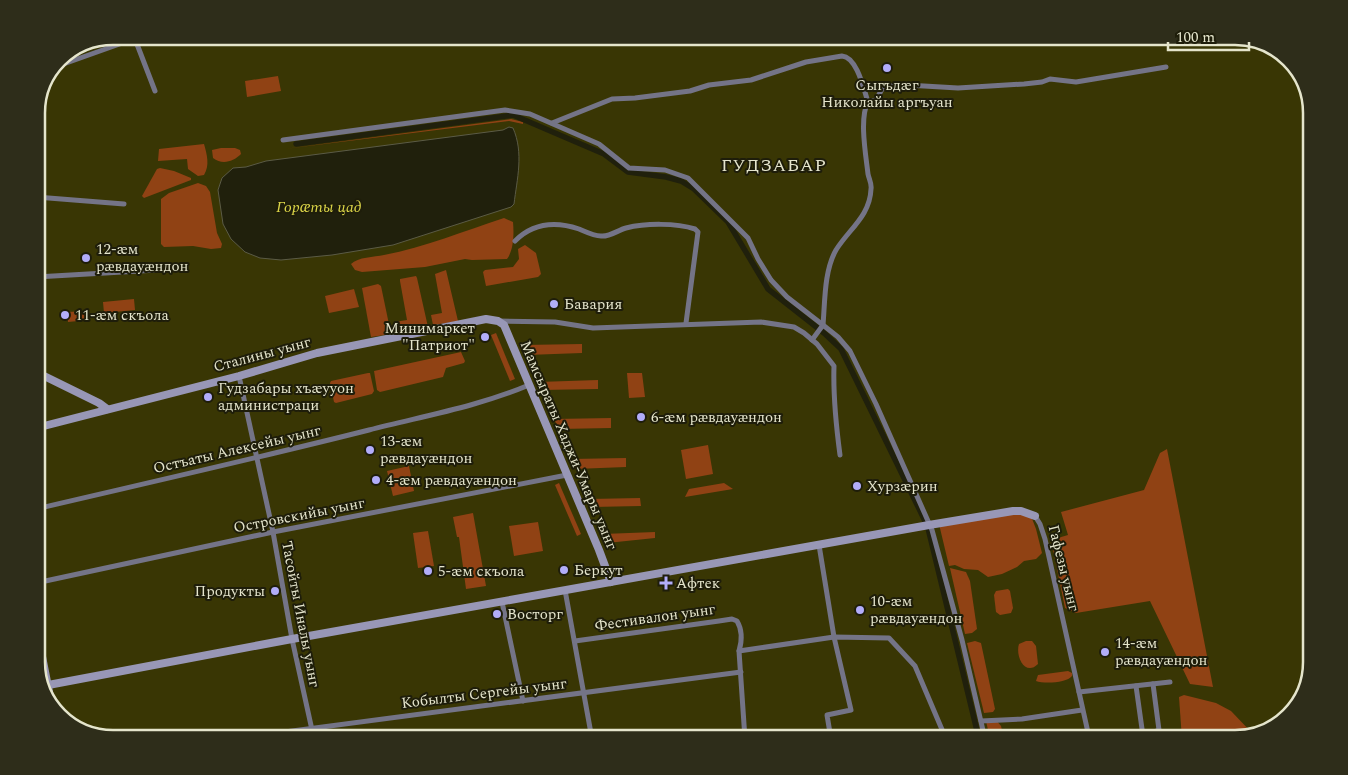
<svg xmlns="http://www.w3.org/2000/svg" width="1348" height="775" viewBox="0 0 1348 775" font-family="Spectral,serif">
<rect width="100%" height="100%" fill="#393604"/>
<!-- green -->
<g fill="#904214">
<polygon points="278,76 281,91 247,97 245,81"/>
<polygon points="511,119 523,122 523,124 509,121 284,149"/>
<path d="M 204,144 C 207,155 210,165 204,175 L 198,176 L 188,169 L 187,159 L 158,161 L 159,149 Z"/>
<path d="M 221,148 L 235,148 L 240,150 L 241,154 C 233,162 222,165 213,158 L 212,150 Z"/>
<polygon points="160,168 174,171 191,178 191,180 144,198 142,196 157,169"/>
<polygon points="198,183 206,186 210,192 217,233 222,244 221,248 211,249 193,246 164,247 161,244 161,199 169,193"/>
<path d="M 504,218 L 513,222 C 514,233 514,250 507,259 L 472,260 L 465,259 L 425,267 L 362,272 L 355,270 L 351,264 C 358,257 374,257 384,255 C 425,247 464,231 504,218 Z"/>
<polygon points="525,245 536,253 541,274 538,277 486,286 483,272 485,270 513,267 519,259 518,249"/>
<polygon points="446,270 458,321 433,325 431,315 442,313 435,274"/>
<polygon points="416,276 417,278 428,327 396,333 394,322 407,320 400,281 400,279"/>
<polygon points="378,284 381,286 391,334 371,337 362,288"/>
<polygon points="354,289 359,307 329,313 325,296"/>
<polygon points="134,299 135,310 104,313 103,302"/>
<polygon points="87,311 88,320 68,322 67,312"/>
<polygon points="496,333 515,379 510,381 491,335"/>
<polygon points="582,344 582,353 527,355 523,345"/>
<polygon points="461,352 465,361 464,363 446,368 443,377 380,392 377,390 374,371"/>
<polygon points="368,373 370,373 374,391 372,394 336,403 334,402 330,383 331,381"/>
<polygon points="627,373 642,373 645,397 629,398"/>
<polygon points="598,380 598,389 542,390 538,382"/>
<polygon points="611,418 611,428 559,429 554,419"/>
<polygon points="708,445 713,474 686,479 681,450"/>
<polygon points="1167,449 1213,687 1190,684 1150,601 1076,613 1065,608 1051,540 1068,535 1061,512 1144,490 1160,453"/>
<polygon points="626,458 626,467 575,469 571,459"/>
<polygon points="409,466 414,491 393,496 387,471"/>
<polygon points="559,483 581,534 577,536 555,485"/>
<polygon points="724,483 733,489 685,497 689,489"/>
<polygon points="640,498 641,506 592,507 589,499"/>
<polygon points="1013,509 1031,516 1036,529 1042,553 1036,559 1024,561 1017,567 1002,574 988,577 978,570 964,569 955,565 949,566 939,524"/>
<polygon points="473,513 486,586 466,589 459,537 457,537 453,517"/>
<polygon points="538,522 543,551 514,556 509,526"/>
<polygon points="428,531 434,566 418,568 413,533"/>
<polygon points="655,532 655,538 607,543 603,534"/>
<polygon points="950,568 966,572 970,581 977,629 972,633 965,634"/>
<polygon points="1008,589 1010,591 1013,608 1011,613 1000,615 996,612 994,595 996,591"/>
<polygon points="975,641 981,643 995,709 993,712 984,713 967,643"/>
<path d="M 1026,641 L 1032,641 L 1036,646 L 1038,664 C 1025,677 1015,656 1019,644 Z"/>
<path d="M 1068,671 L 1072,673 L 1072,676 C 1067,683 1044,684 1036,681 L 1038,675 Z"/>
<polygon points="1184,695 1216,703 1231,711 1253,734 1235,739 1182,739 1179,697"/>
<polygon points="996,720 1001,726 1004,739 990,739 986,721"/>
</g>
<!-- water -->
<path fill="#20200c" stroke="#5b5b46" d="M 509,127 L 513,128 C 524,153 517,179 514,204 L 511,207 L 393,245 L 332,255 L 281,260 L 260,258 L 245,252 L 231,239 L 223,224 L 218,190 L 222,178 L 233,168 L 246,167 L 266,161 L 503,130 Z"/>
<g fill="none" stroke-linecap="round" stroke-linejoin="round">
<!-- canal -->
<g stroke="#20200c" stroke-width="5.5">
<polyline points="296,144 513,115 604,154 628,172 666,177 681,181 694,189 728,222 768,289 824,333 841,349 925,521"/>
<polyline points="928,528 979,739"/>
</g>
<!-- street -->
<g stroke="#747487" stroke-width="5">
<polyline points="135,39 155,91"/>
<polyline points="55,67 142,36"/>
<path d="M 552,123 L 612,99 L 635,98 L 690,91 L 709,85 L 751,80 L 806,62 L 842,56 C 857,57 864,90 868,102"/>
<polyline points="283,140 505,110 530,114 599,144 629,168 665,170 688,178 748,238 758,259 771,280 787,297 823,325"/>
<polyline points="36,197 124,204"/>
<path d="M 515,241 C 533,223 555,221 579,229 C 586,232 594,236 601,236 C 610,237 618,230 626,228 C 646,223 676,223 695,229 L 698,232 L 686,323"/>
<polyline points="36,277 157,270"/>
<path d="M 499,321 L 555,322 L 593,328 L 761,322 L 794,327 L 804,333 L 817,344 L 834,366 C 833,396 836,425 840,455"/>
<path d="M 823,325 C 825,302 824,271 836,250 C 849,229 870,216 871,189 C 872,184 869,179 868,174 C 866,156 859,118 868,102 L 876,100 L 882,89 L 890,86 L 907,85 L 958,88 L 1024,84 L 1042,82 L 1050,79 L 1076,82 L 1166,67"/>
<polyline points="812,340 823,325 838,337 850,351 876,404 932,530 962,640 985,739"/>
<polyline points="239,376 273,532 292,639 314,739"/>
<path d="M 36,509 C 147,483 258,458 369,430 C 423,416 477,407 529,385"/>
<polyline points="1035,516 1040,524 1045,539 1089,737 1096,739"/>
<polyline points="819,545 834,637 851,710 827,715 831,739"/>
<polyline points="36,583 273,532 567,475"/>
<polyline points="565,590 592,739"/>
<polyline points="502,602 523,701"/>
<path d="M 575,641 L 719,621 L 732,619 L 737,621 C 743,631 742,641 739,651 L 745,739"/>
<polyline points="739,651 834,637 889,638 915,666 946,739"/>
<polyline points="1136,686 1143,736"/>
<polyline points="1079,692 1170,682"/>
<polyline points="981,721 1022,719 1082,710"/>
<polyline points="231,739 741,672"/>
<polyline points="1099,739 1143,736 1159,730 1153,684"/>
</g>
<!-- secondary -->
<g stroke="#9897b6" stroke-width="8">
<polyline points="36,372 99,403 107,409"/>
<polyline points="36,428 239,376 317,353 486,319 498,321 504,325 599,550 611,582"/>
<polyline points="36,626 52,707"/>
<polyline points="43,686 292,639 929,525 1013,511 1021,511 1035,516"/>
</g>
</g>
<!-- markers -->
<g fill="#b2adf9" stroke="#1e1d0a" stroke-width="2">
<circle cx="887" cy="68" r="5"/>
<circle cx="86" cy="258" r="5"/>
<circle cx="554" cy="304" r="5"/>
<circle cx="65" cy="315" r="5"/>
<circle cx="485" cy="337" r="5"/>
<circle cx="208" cy="397" r="5"/>
<circle cx="641" cy="417" r="5"/>
<circle cx="370" cy="450" r="5"/>
<circle cx="376" cy="480" r="5"/>
<circle cx="857" cy="486" r="5"/>
<circle cx="564" cy="570" r="5"/>
<circle cx="428" cy="571" r="5"/>
<path d="M663.5 575.5h5v5h5v5h-5v5h-5v-5h-5v-5h5z"/>
<circle cx="275" cy="591" r="5"/>
<circle cx="860" cy="610" r="5"/>
<circle cx="497" cy="614" r="5"/>
<circle cx="1105" cy="652" r="5"/>
</g>
<g text-anchor="middle" stroke-width="4" stroke-linejoin="round" paint-order="stroke">
<!-- poi labels -->
<g font-size="15" fill="#e5e5cc" stroke="#1e1d0a" text-anchor="start">
<text x="887" y="90" text-anchor="middle">Сыгъдæг<tspan x="887" dy="17">Николайы аргъуан</tspan></text>
<text x="96" y="254">12-æм<tspan x="96" dy="17">рӕвдауӕндон</tspan></text>
<text x="564" y="309">Бавария</text>
<text x="75" y="320">11-æм скъола</text>
<text x="475" y="333" text-anchor="end">Минимаркет<tspan x="475" dy="17">"Патриот"</tspan></text>
<text x="218" y="393">Гудзабары хъæууон<tspan x="218" dy="17">администраци</tspan></text>
<text x="651" y="422">6-æм рӕвдауӕндон</text>
<text x="380" y="446">13-æм<tspan x="380" dy="17">рӕвдауӕндон</tspan></text>
<text x="386" y="485">4-æм рӕвдауӕндон</text>
<text x="867" y="491">Хурзæрин</text>
<text x="574" y="575">Беркут</text>
<text x="438" y="576">5-æм скъола</text>
<text x="676" y="588">Афтек</text>
<text x="265" y="596" text-anchor="end">Продукты</text>
<text x="870" y="606">10-æм<tspan x="870" dy="17">рӕвдауӕндон</tspan></text>
<text x="507" y="619">Восторг</text>
<text x="1115" y="648">14-æм<tspan x="1115" dy="17">рӕвдауӕндон</tspan></text>
</g>
<!-- street labels -->
<g font-size="15" fill="#e5e5cc" stroke="#1e1d0a">
<text transform="translate(262 354) rotate(-15)" y="5">Сталины уынг</text>
<text transform="translate(569 445) rotate(67)" y="5">Мамсыраты Хаджи-Умары уынг</text>
<text transform="translate(237 449) rotate(-13)" y="5">Остъаты Алексейы уынг</text>
<text transform="translate(299 515) rotate(-11)" y="5">Островскийы уынг</text>
<text transform="translate(1064 568) rotate(76)" y="5">Гафезы уынг</text>
<text transform="translate(301 614) rotate(79)" y="5">Тасойты Иналы уынг</text>
<text transform="translate(655 617) rotate(-8)" y="5">Фестивалон уынг</text>
<text transform="translate(484 693) rotate(-7)" y="5">Кобылты Сергейы уынг</text>
</g>
<!-- water labels -->
<g font-size="16" font-style="italic" fill="#dbd548" stroke="#1e1d0a">
<text x="319" y="212">Горӕты цад</text>
</g>
<!-- quarter labels -->
<g font-size="18" letter-spacing="1" fill="#e5e5cc" stroke="#1e1d0a">
<text x="774" y="171">ГУДЗАБАР</text>
</g>
</g>
<!-- crop -->
<path d="M0 0H1348V775H0ZM113 45H1235A68 68 0 0 1 1303 113V662A68 68 0 0 1 1235 730H113A68 68 0 0 1 45 662V113A68 68 0 0 1 113 45Z" fill="#2e2d1a" fill-rule="evenodd"/>
<path fill="none" stroke="#e5e5cc" stroke-width="2.5" d="M113 45H1235A68 68 0 0 1 1303 113V662A68 68 0 0 1 1235 730H113A68 68 0 0 1 45 662V113A68 68 0 0 1 113 45Z"/>
<!-- scale -->
<path d="M1168 42v8h81v-8" fill="none" stroke="#e5e5cc" stroke-width="2.5"/>
<text x="1176" y="42" font-size="15" fill="#e5e5cc" stroke="#1e1d0a" stroke-width="4" paint-order="stroke">100 m</text>
</svg>
